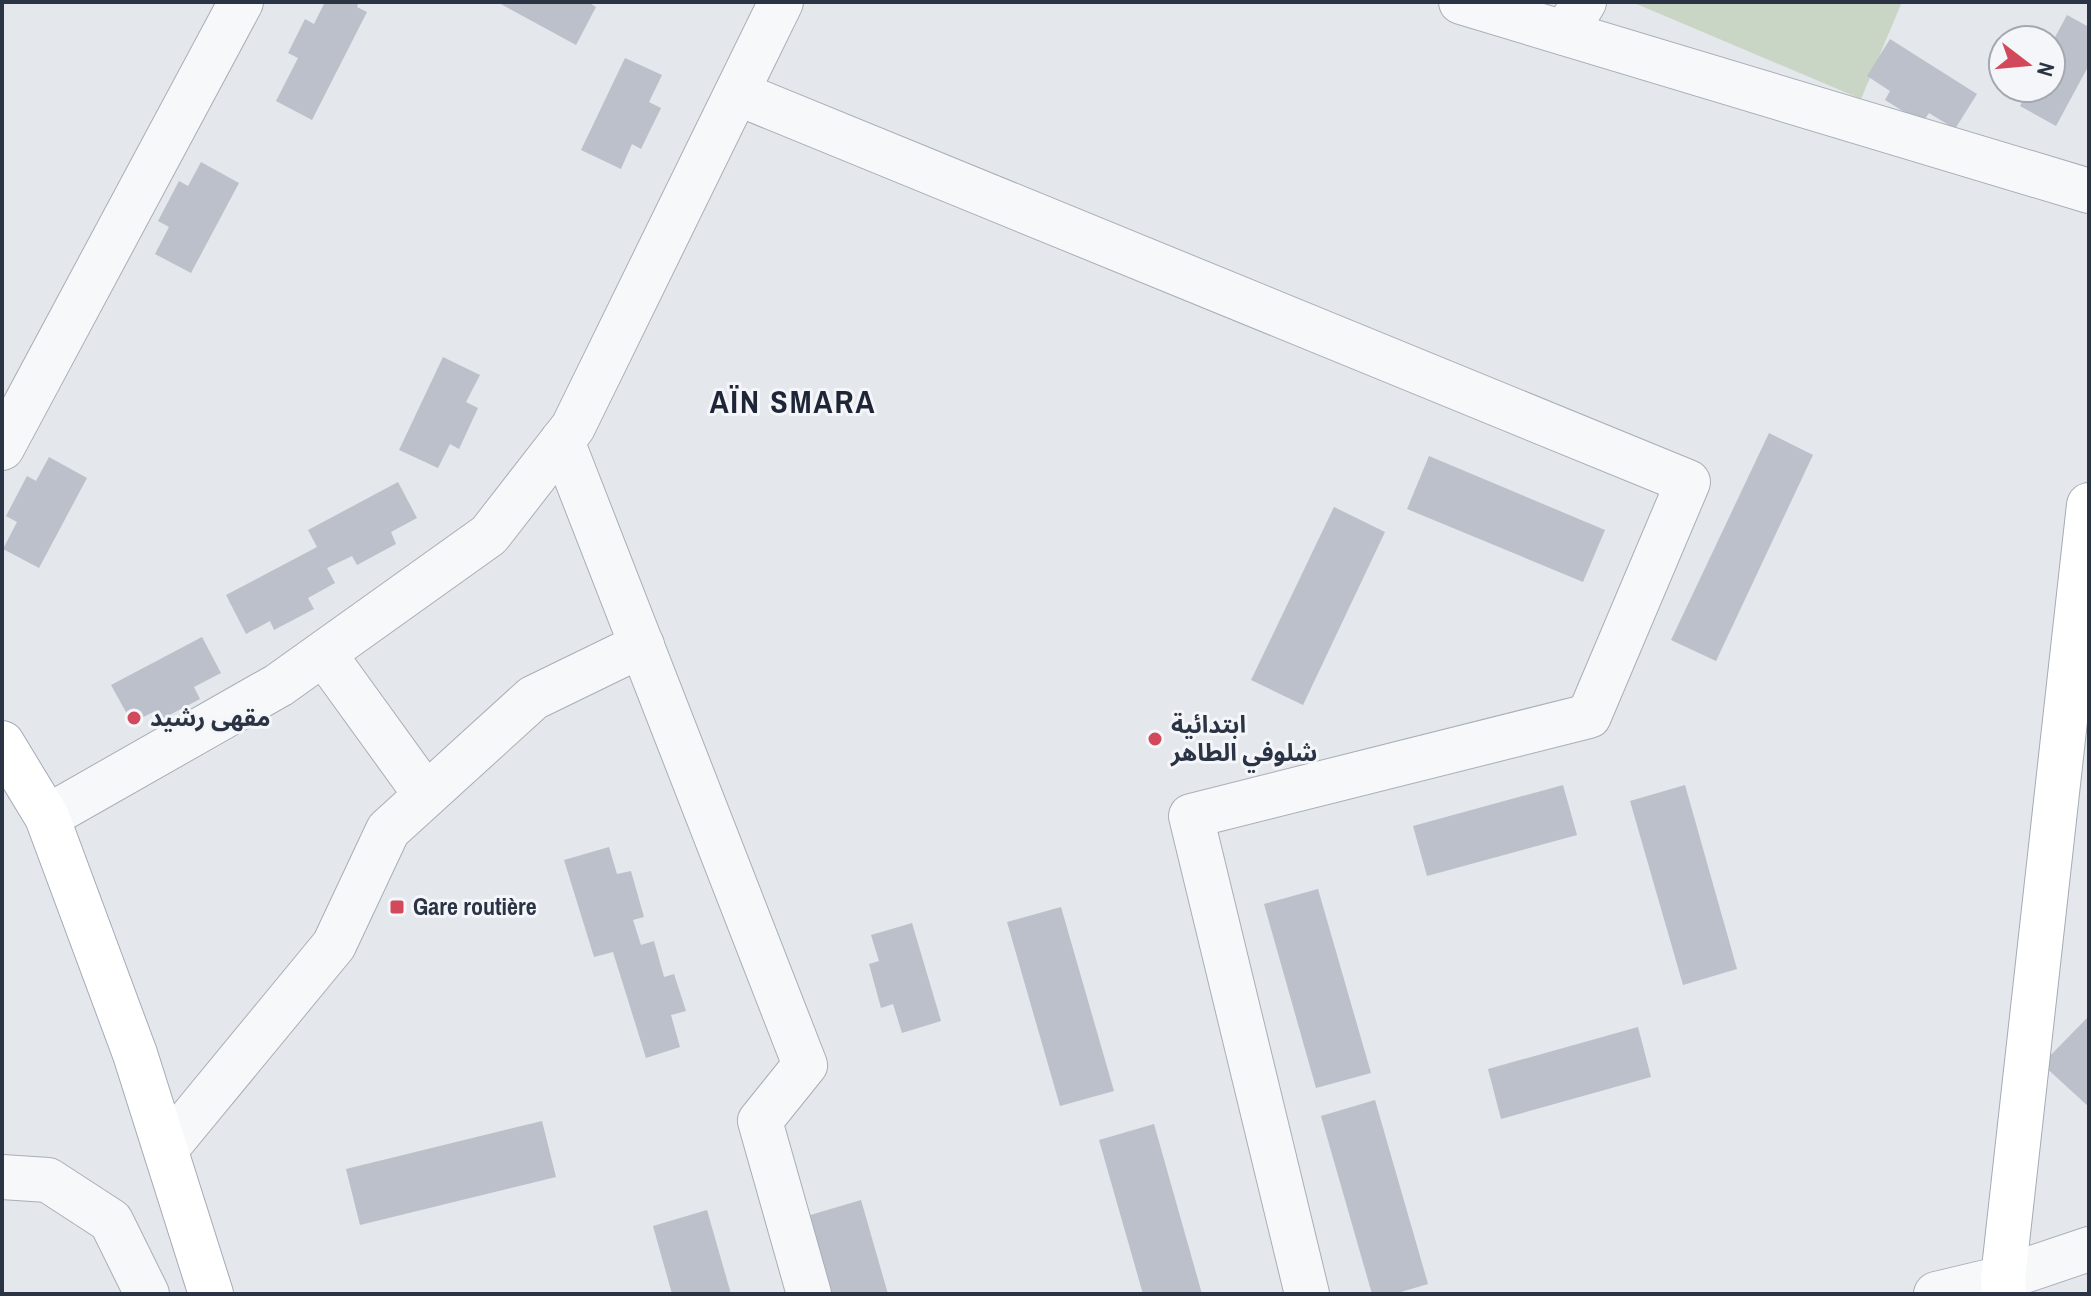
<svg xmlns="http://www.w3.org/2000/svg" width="2091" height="1296" viewBox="0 0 2091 1296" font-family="'Archivo Narrow','Noto Sans Arabic',sans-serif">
<rect width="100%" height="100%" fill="#e4e7ec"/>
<!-- green -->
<polygon fill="#c9d6c5" points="1632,2 1902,2 1861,99"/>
<!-- building -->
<g fill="#bbc0ca">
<polygon points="325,2 359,2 357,7 367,12 312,120 276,101 298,58 288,53 305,19 314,24"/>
<polygon points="497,2 588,2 596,7 576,45"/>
<polygon points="2067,15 2089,27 2089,65 2056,126 2020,106 2030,88 2051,88 2051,40 2041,40 2045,34 2054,39"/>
<polygon points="1890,39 1977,94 1955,129 1929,113 1922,123 1885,100 1890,91 1867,76"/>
<polygon points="625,58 662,75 649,102 661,108 641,149 632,144 621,169 581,150"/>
<polygon points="201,162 239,183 191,273 155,254 169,227 158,221 179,181 188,186"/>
<polygon points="443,357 480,375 466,402 478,408 459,449 450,444 438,468 399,450"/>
<polygon points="1769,433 1813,455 1716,661 1671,640"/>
<polygon points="1429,456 1605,530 1583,582 1407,509"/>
<polygon points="49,457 87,478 39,568 3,549 17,522 6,516 27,476 36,481"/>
<polygon points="398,482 417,518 391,532 396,544 357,565 352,556 327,568 335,583 308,598 314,609 274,630 270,621 246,634 226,595 317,547 308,530"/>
<polygon points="1334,507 1385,532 1303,705 1251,680"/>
<polygon points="202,637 221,673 194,687 200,699 160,720 155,711 132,723 111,685"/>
<polygon points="1563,785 1577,835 1427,876 1413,826"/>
<polygon points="1685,785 1737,969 1683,985 1630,801"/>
<polygon points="609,847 617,874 631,871 644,917 633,920 641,945 654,941 664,977 674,974 686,1011 671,1015 680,1047 646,1058 613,952 594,957 564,860"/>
<polygon points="1318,889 1371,1073 1316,1088 1264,904"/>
<polygon points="1061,907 1114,1091 1060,1106 1007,922"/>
<polygon points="912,923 941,1021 902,1033 893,1004 881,1008 869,964 879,961 871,935"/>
<polygon points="2089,1016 2089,1107 2042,1064"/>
<polygon points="1638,1027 1651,1077 1501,1119 1488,1069"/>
<polygon points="1375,1100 1428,1284 1394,1294 1372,1294 1321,1116"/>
<polygon points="542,1121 556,1177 360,1225 346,1169"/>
<polygon points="1154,1124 1202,1294 1143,1294 1099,1140"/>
<polygon points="861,1200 888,1294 829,1294 807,1216"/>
<polygon points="707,1210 731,1294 672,1294 653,1226"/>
</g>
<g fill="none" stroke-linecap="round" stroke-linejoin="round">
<!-- minor casing -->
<g stroke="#a9aeb7" stroke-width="46">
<g id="minor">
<polyline points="1461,2 2089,191"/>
<polyline points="1565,33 1584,2"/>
<polyline points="737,93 1688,482 1589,716 1191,816 1307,1294"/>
<polyline points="562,441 805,1065 760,1121 809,1294"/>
<polyline points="2,448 241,2"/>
<polyline points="324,654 426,795"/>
<polyline points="47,817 279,685 489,535 573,427 781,2"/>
<polyline points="166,1149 334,945 388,830 533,698 642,645"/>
<polyline points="2,1177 48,1180 111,1221 147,1294"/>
<polyline points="1936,1294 2003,1278 2089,1249"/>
</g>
</g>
<!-- major casing -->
<g stroke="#a3abb8" stroke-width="46">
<g id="major">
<polyline points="2,743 47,817 135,1054 211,1294"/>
<polyline points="2004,1294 2003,1278 2089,505"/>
</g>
</g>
<!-- minor -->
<use href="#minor" stroke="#f7f8fa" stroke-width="44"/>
<!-- major -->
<use href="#major" stroke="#fff" stroke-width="44"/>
</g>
<!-- markers -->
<g fill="#d1495b" stroke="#f4f6f9" stroke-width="3">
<circle cx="134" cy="718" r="8"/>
<circle cx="1155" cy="739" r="8"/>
<rect x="389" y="899" width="16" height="16" rx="4"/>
</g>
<g text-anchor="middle" stroke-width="6" stroke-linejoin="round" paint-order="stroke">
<!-- poi labels -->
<g font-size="24" font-weight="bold" fill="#2b3445" stroke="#f4f6f9" text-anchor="start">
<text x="150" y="726">مقهى رشيد</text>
<text x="1171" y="733">ابتدائية<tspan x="1171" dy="28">شلوفي الطاهر</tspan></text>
<text x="413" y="915">Gare routière</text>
</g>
<!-- district labels -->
<g font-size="32" font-weight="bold" letter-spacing="2" fill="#1d2536" stroke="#f4f6f9">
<text x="793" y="413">AÏN SMARA</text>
</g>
</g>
<!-- border -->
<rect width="2091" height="1296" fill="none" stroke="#2b3445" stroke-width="8"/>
<!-- north arrow -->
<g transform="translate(2027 64) rotate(106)"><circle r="38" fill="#f4f6f9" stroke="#a4a8b1" stroke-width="2"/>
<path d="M0-6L14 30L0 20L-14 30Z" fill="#d1495b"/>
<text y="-12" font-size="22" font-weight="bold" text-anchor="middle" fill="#2b3445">N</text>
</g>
</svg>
